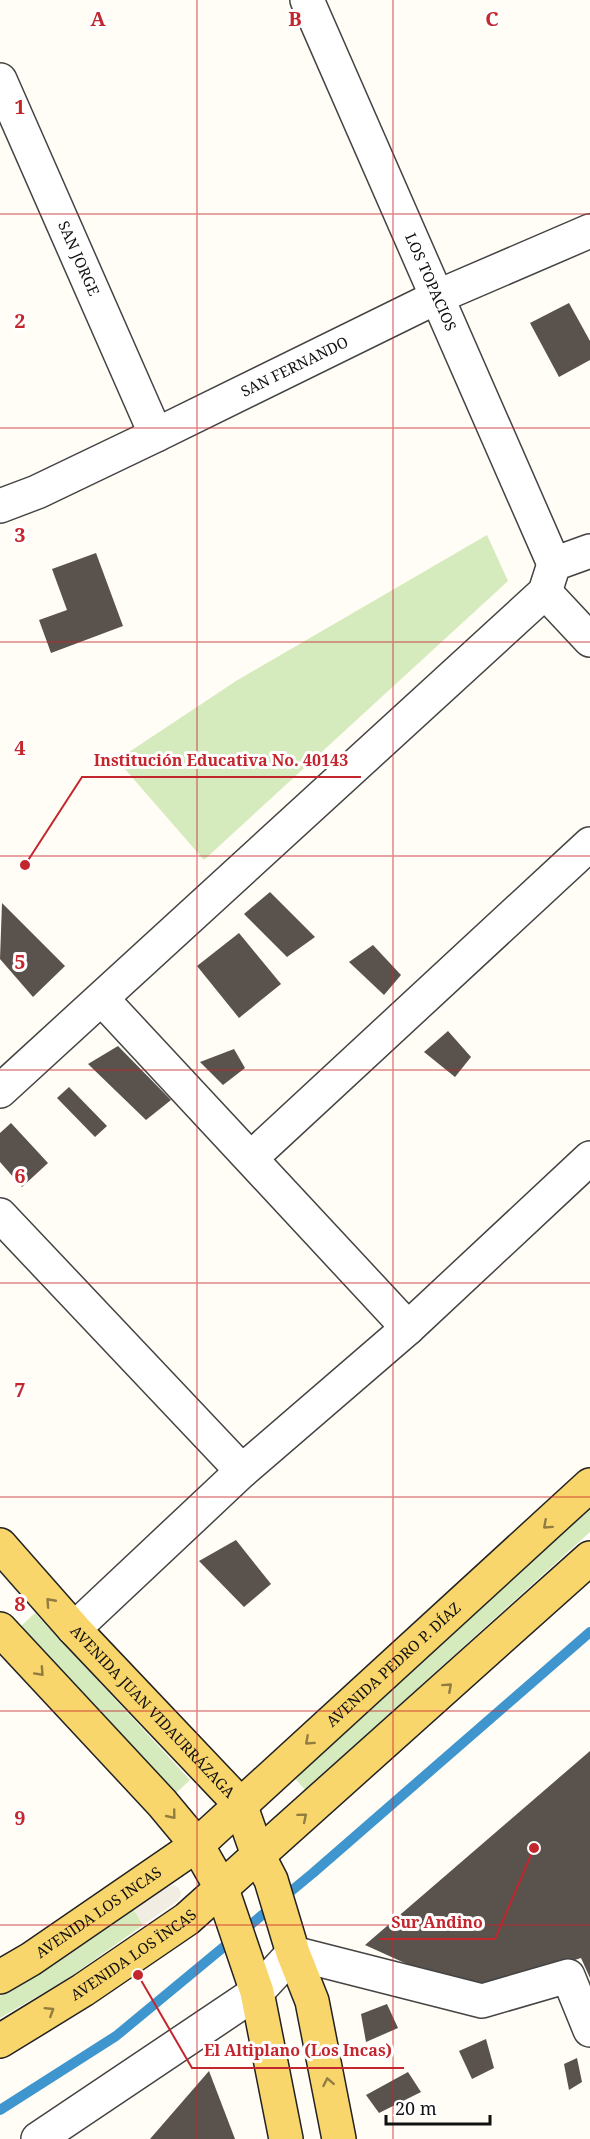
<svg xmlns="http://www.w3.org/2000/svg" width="590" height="2139" viewBox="0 0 590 2139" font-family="'Noto Serif',serif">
<rect width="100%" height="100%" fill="#fffdf5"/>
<!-- green -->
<g fill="#d5ebbd">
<polygon points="487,535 508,581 204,860 117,760 236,681"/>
<polygon points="590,1509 590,1532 305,1790 294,1777"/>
<polygon points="35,1613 190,1780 175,1794 20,1627"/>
<polygon points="134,1910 143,1925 67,1979 0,2018 0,1996 55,1964"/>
</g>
<!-- plaza -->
<polygon fill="#f1ede2" points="174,1885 179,1888 181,1894 178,1901 143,1925 134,1910 166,1887"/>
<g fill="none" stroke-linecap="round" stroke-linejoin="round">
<!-- stream -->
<polyline stroke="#3f96cf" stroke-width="10" points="0,2110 116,2036 313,1873 590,1632"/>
</g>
<!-- building -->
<g fill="#5a524d">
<polygon points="569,303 590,341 590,360 559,377 530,323"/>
<polygon points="96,553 123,626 51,653 39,620 67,610 52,569"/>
<polygon points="270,892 315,937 287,957 244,914"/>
<polygon points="2,903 65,966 33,997 0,959"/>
<polygon points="239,933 281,984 239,1018 197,966"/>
<polygon points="373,945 401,975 384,995 349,962"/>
<polygon points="448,1031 471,1057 455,1077 424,1052"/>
<polygon points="118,1046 171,1100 146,1120 88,1064"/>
<polygon points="234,1049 245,1068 223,1085 200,1062"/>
<polygon points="69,1087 107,1126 95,1137 57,1098"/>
<polygon points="11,1123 48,1163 22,1187 0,1162 0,1133"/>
<polygon points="236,1540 271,1584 244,1607 199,1561"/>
<polygon points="590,1751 590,1978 581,1958 471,1993 365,1945"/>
<polygon points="387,2004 398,2028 366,2042 361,2014"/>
<polygon points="486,2039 494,2068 472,2079 459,2051"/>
<polygon points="577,2058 582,2082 569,2090 564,2064"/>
<polygon points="209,2071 235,2139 150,2139"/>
<polygon points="408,2072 421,2092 379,2113 366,2095"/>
</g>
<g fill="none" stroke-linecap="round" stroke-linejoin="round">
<!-- minor casing -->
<g stroke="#444" stroke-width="36">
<g id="minor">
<path id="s1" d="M 307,0 L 554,564"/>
<path id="s2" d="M 0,80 L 156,435"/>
<path id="s3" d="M 0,506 L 37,492 L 156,435 L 439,296 L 590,231"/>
<polyline points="545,592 590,640"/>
<polyline points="103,1000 408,1328"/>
<polyline points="0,1091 545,592 554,564 590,551"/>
<polyline points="251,1158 590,844"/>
<polyline points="0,1215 242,1471"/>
<polyline points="74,1629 242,1471 408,1328 590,1158"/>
<polyline points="38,2139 257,1992 293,1953 482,2001 568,1976 590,2030"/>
</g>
</g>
<!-- major casing -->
<g stroke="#222" stroke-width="36">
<g id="major">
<path id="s4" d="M 0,1545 L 74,1629 L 240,1804 L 258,1855 L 271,1880 L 293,1953 L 312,2001 L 339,2139"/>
<polyline points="0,1629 162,1803 197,1845 222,1889 257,1992 286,2139"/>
<path id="s5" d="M 0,1977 L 31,1959 L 197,1845 L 590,1485"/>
<path id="s6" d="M 0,2041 L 83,1990 L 187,1919 L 590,1558"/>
</g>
</g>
<!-- minor -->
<use href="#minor" stroke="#fff" stroke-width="33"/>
<!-- major -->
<use href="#major" stroke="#f9d66b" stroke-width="33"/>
</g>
<!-- one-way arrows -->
<defs><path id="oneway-chevron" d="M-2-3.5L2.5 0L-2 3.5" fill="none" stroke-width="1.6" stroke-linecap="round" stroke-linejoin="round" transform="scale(1.5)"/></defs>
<g stroke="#917d42">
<use href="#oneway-chevron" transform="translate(547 1525) rotate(138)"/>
<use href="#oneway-chevron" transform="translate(50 1602) rotate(-132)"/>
<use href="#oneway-chevron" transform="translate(40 1672) rotate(47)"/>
<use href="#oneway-chevron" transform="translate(448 1687) rotate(-42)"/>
<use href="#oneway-chevron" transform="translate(309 1741) rotate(138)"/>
<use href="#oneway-chevron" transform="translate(172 1815) rotate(51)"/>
<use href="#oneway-chevron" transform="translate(303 1817) rotate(-40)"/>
<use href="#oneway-chevron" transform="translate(50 2011) rotate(-32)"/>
<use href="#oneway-chevron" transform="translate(328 2082) rotate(-101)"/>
</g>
<!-- grid -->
<path fill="none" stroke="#c4262e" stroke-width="1.5" stroke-opacity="0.55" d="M 197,0 L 197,2139M 393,0 L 393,2139M 0,214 L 590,214M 0,428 L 590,428M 0,642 L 590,642M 0,856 L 590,856M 0,1070 L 590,1070M 0,1283 L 590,1283M 0,1497 L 590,1497M 0,1711 L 590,1711M 0,1925 L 590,1925"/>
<g text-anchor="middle" stroke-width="6" stroke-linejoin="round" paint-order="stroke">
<!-- street labels -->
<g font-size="15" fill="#111" stroke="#fff">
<text dy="5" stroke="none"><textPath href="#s2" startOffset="195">SAN JORGE</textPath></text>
<text dy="5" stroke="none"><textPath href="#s1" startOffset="308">LOS TOPACIOS</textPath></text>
<text dy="5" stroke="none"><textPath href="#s3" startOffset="326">SAN FERNANDO</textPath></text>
<text dy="5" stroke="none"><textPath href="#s5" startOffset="504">AVENIDA PEDRO P. DÍAZ</textPath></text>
<text dy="5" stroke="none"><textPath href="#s4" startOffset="226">AVENIDA JUAN VIDAURRÁZAGA</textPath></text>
<text dy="5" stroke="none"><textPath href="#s5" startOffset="118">AVENIDA LOS INCAS</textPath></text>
<text dy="5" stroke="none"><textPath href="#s6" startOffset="159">AVENIDA LOS ÏNCAS</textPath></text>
</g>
</g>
<g font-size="20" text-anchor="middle" font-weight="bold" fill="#c4262e" stroke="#fff" stroke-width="6" stroke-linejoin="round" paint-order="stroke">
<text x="98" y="26">A</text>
<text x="295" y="26">B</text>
<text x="492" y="26">C</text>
<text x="20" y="114">1</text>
<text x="20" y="328">2</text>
<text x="20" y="542">3</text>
<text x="20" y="755">4</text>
<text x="20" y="969">5</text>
<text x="20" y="1183">6</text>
<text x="20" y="1397">7</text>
<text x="20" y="1611">8</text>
<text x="20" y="1825">9</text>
</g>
<!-- callouts -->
<path fill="none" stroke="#c4262e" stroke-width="2" d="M25 865L82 777H361M534 1848L495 1939H380M138 1975L192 2068H404"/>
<g fill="#c4262e" stroke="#fff" stroke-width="2">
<circle cx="25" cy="865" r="6"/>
<circle cx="534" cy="1848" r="6"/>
<circle cx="138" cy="1975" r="6"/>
</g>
<g font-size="16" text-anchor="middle" font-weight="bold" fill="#c4262e" stroke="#fff" stroke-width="6" stroke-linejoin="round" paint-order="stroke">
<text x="221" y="766">Institución Educativa No. 40143</text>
<text x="437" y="1928">Sur Andino</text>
<text x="298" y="2056">El Altiplano (Los Incas)</text>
</g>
<!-- scale -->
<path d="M386 2115v9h104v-9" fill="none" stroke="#111111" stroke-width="3"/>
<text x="395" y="2115" font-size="18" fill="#111111" stroke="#ffffff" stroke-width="4.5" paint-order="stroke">20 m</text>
</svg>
